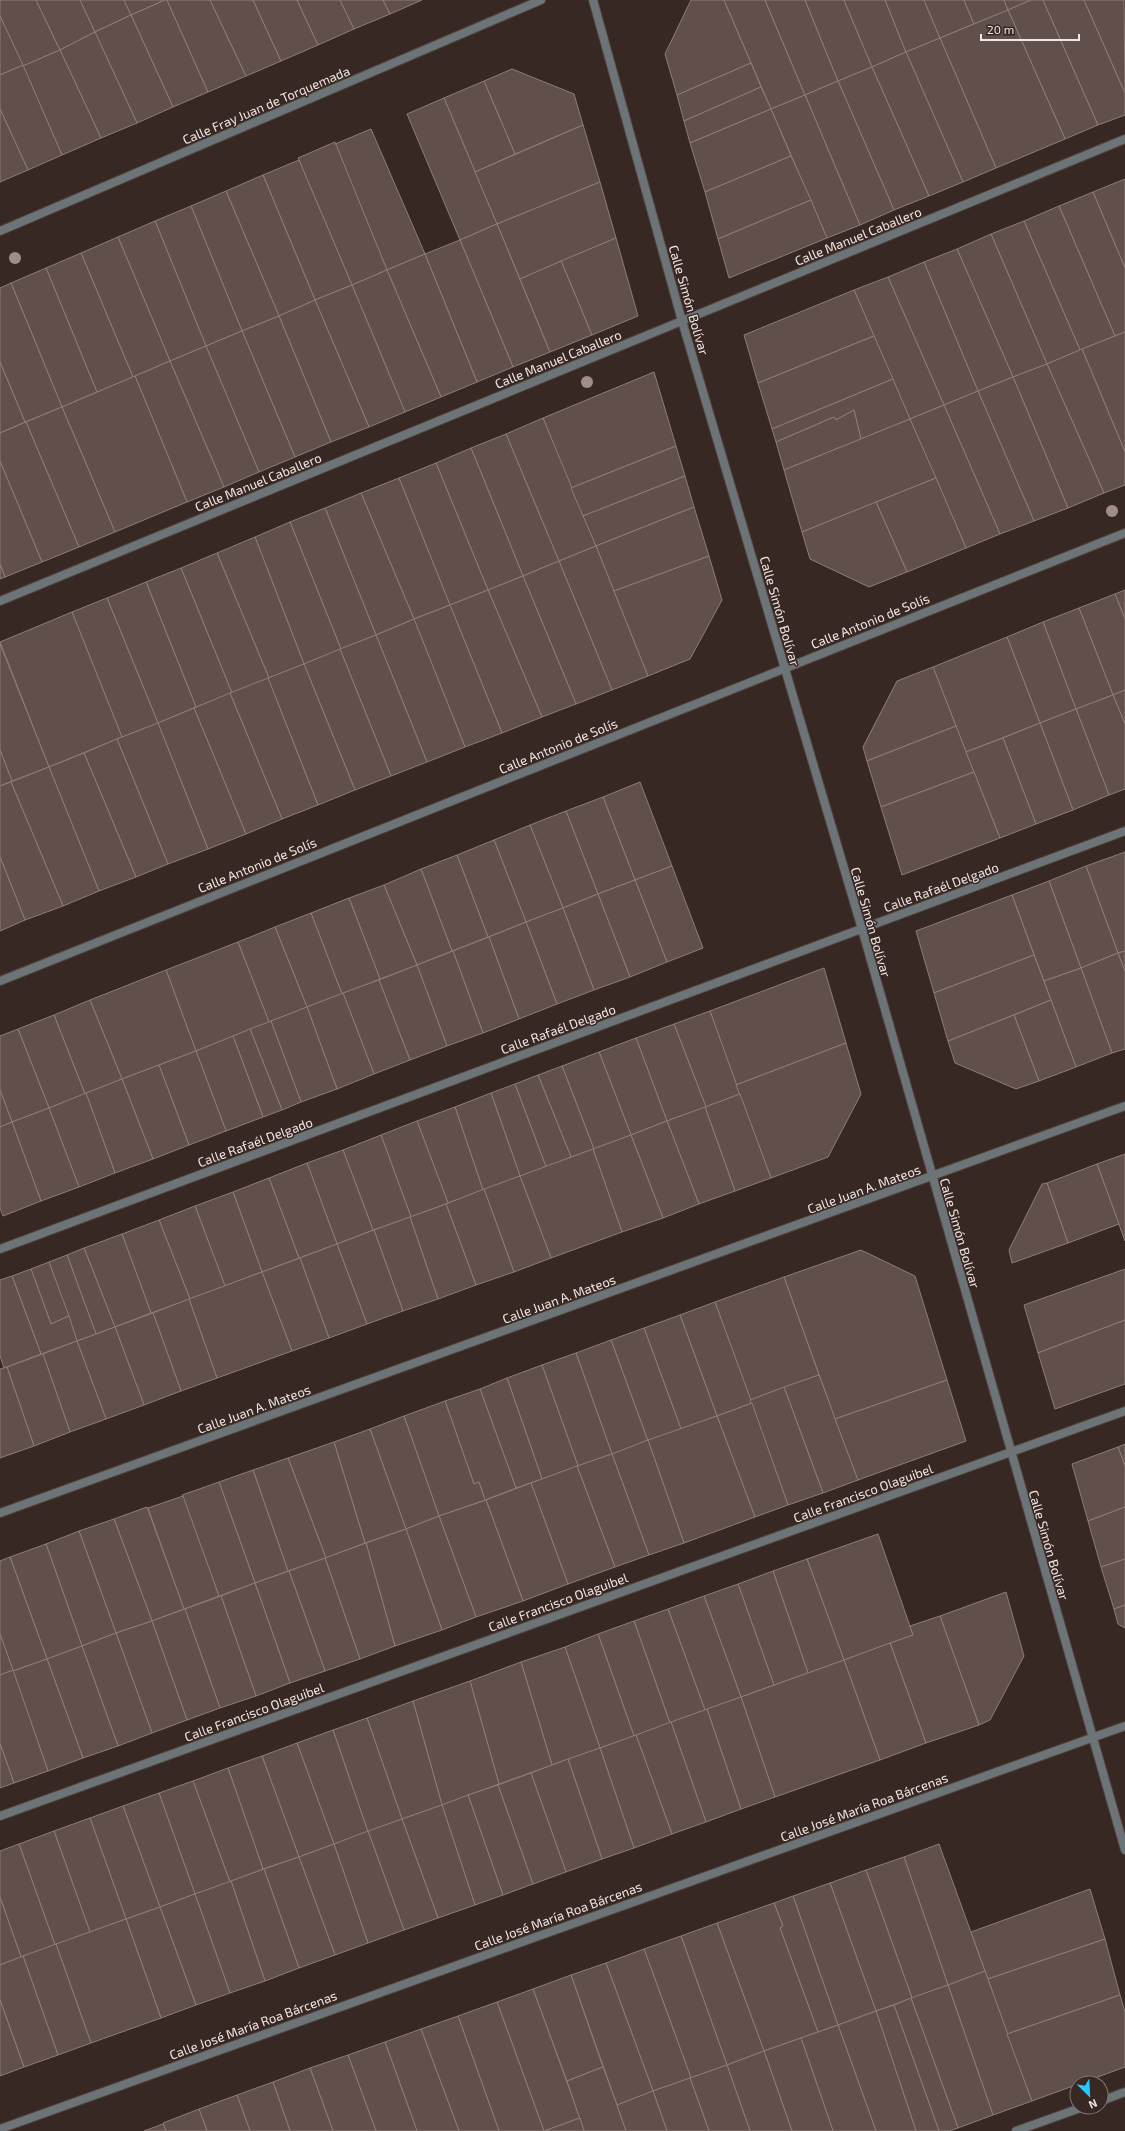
<svg xmlns="http://www.w3.org/2000/svg" width="1125" height="2131" viewBox="0 0 1125 2131" font-family="'Exo 2',sans-serif">
<rect width="100%" height="100%" fill="#382824"/>
<!-- building -->
<g fill="#614f4b" stroke="#8f7c78">
<polygon points="0,0 36,0 60,50 23,66 0,16"/>
<polygon points="36,0 80,0 95,32 60,50"/>
<polygon points="80,0 124,0 131,15 95,32"/>
<polygon points="124,0 165,0 131,15"/>
<polygon points="165,0 167,0 208,92 173,107 131,15"/>
<polygon points="167,0 210,0 246,76 208,92"/>
<polygon points="210,0 253,0 281,61 246,76"/>
<polygon points="253,0 297,0 318,45 281,61"/>
<polygon points="297,0 340,0 354,29 318,45"/>
<polygon points="340,0 383,0 390,14 354,29"/>
<polygon points="383,0 422,0 390,14"/>
<polygon points="691,0 724,0 751,63 677,95 665,54"/>
<polygon points="724,0 765,0 805,95 771,109"/>
<polygon points="765,0 805,0 838,81 805,95"/>
<polygon points="805,0 844,0 872,67 838,81"/>
<polygon points="844,0 885,0 906,52 872,67"/>
<polygon points="885,0 924,0 940,38 906,52"/>
<polygon points="924,0 964,0 974,24 940,38"/>
<polygon points="964,0 1004,0 1008,10 974,24"/>
<polygon points="1004,0 1031,0 1008,10"/>
<polygon points="1031,0 1043,0 1098,125 1065,139 1008,10"/>
<polygon points="1043,0 1084,0 1125,93 1125,115 1098,125"/>
<polygon points="1084,0 1124,0 1125,93"/>
<polygon points="1008,10 1065,139 996,168 940,38"/>
<polygon points="131,15 173,107 137,123 95,32"/>
<polygon points="0,16 23,65 0,75"/>
<polygon points="95,32 137,123 101,138 60,50"/>
<polygon points="940,38 996,168 963,182 906,52"/>
<polygon points="60,50 101,138 62,155 23,66"/>
<polygon points="906,52 963,182 929,196 872,67"/>
<polygon points="751,63 761,87 684,121 677,95"/>
<polygon points="23,65 62,155 28,170 0,109 0,75"/>
<polygon points="872,67 929,196 894,210 838,81"/>
<polygon points="512,69 574,94 583,125 515,154 484,81"/>
<polygon points="484,81 515,154 475,172 444,98"/>
<polygon points="838,81 894,210 860,225 805,95"/>
<polygon points="761,87 771,109 690,143 684,121"/>
<polygon points="805,95 860,225 827,238 771,109"/>
<polygon points="444,98 497,224 460,240 407,114"/>
<polygon points="0,109 28,170 0,182"/>
<polygon points="771,109 791,156 705,192 690,143"/>
<polygon points="583,125 600,182 497,224 475,172"/>
<polygon points="371,129 425,254 387,270 335,144"/>
<polygon points="335,142 387,270 352,285 298,158"/>
<polygon points="791,156 811,200 718,239 705,192"/>
<polygon points="299,160 352,285 315,300 263,175"/>
<polygon points="263,175 315,300 279,316 226,191"/>
<polygon points="1125,179 1125,268 1093,192"/>
<polygon points="600,182 616,238 520,279 497,224"/>
<polygon points="226,191 279,316 242,331 191,206"/>
<polygon points="1093,192 1125,268 1125,332 1115,336 1059,206"/>
<polygon points="811,200 827,238 729,278 718,239"/>
<polygon points="191,206 242,331 206,346 155,221"/>
<polygon points="1059,206 1115,336 1080,350 1024,221"/>
<polygon points="155,221 206,346 170,361 118,237"/>
<polygon points="1024,221 1080,350 1047,364 991,234"/>
<polygon points="497,224 550,352 513,367 460,240"/>
<polygon points="991,234 1047,364 1013,377 957,249"/>
<polygon points="118,237 170,361 133,377 81,253"/>
<polygon points="616,238 638,316 592,335 561,261"/>
<polygon points="460,240 513,367 477,382 425,254"/>
<polygon points="957,249 1013,377 978,391 924,262"/>
<polygon points="81,253 133,377 97,392 46,268"/>
<polygon points="425,254 477,382 441,397 387,270"/>
<polygon points="561,261 592,335 550,352 520,279"/>
<polygon points="924,262 978,391 944,405 888,277"/>
<polygon points="46,268 97,392 62,407 11,283"/>
<polygon points="387,270 441,397 405,412 352,285"/>
<polygon points="888,277 944,405 910,419 854,290"/>
<polygon points="11,283 62,407 25,422 0,362 0,288"/>
<polygon points="352,285 405,412 369,427 315,300"/>
<polygon points="854,290 874,336 758,383 744,335"/>
<polygon points="315,300 369,427 331,442 279,316"/>
<polygon points="279,316 331,442 295,457 242,331"/>
<polygon points="242,331 295,457 259,472 206,346"/>
<polygon points="1125,332 1125,452 1082,349"/>
<polygon points="874,336 893,379 772,429 758,383"/>
<polygon points="206,346 259,472 224,487 170,361"/>
<polygon points="1082,349 1125,452 1125,485 1104,493 1047,364"/>
<polygon points="170,361 224,487 187,502 135,376"/>
<polygon points="0,362 25,422 0,433"/>
<polygon points="1047,364 1104,493 1068,508 1013,377"/>
<polygon points="654,372 676,446 571,488 543,418"/>
<polygon points="135,376 187,502 115,532 62,407"/>
<polygon points="1013,377 1068,508 1034,521 978,391"/>
<polygon points="893,379 910,419 861,439 854,410 836,420 834,417 776,442 772,429"/>
<polygon points="978,391 1034,521 1000,534 944,405"/>
<polygon points="944,405 1000,534 966,548 910,419"/>
<polygon points="62,407 115,532 79,547 26,422"/>
<polygon points="854,410 861,439 784,470 776,442 834,417 836,420"/>
<polygon points="543,418 596,546 559,561 506,434"/>
<polygon points="910,419 936,478 802,532 784,470"/>
<polygon points="26,422 79,547 42,562 0,461 0,433"/>
<polygon points="506,434 559,561 523,576 471,448"/>
<polygon points="676,446 685,476 583,516 571,488"/>
<polygon points="471,448 523,576 488,590 436,463"/>
<polygon points="0,461 42,562 5,577 0,564"/>
<polygon points="436,463 488,590 450,605 399,478"/>
<polygon points="685,476 694,507 596,546 583,516"/>
<polygon points="399,478 450,605 414,619 361,493"/>
<polygon points="936,478 966,548 907,572 876,502"/>
<polygon points="361,493 414,619 376,635 325,508"/>
<polygon points="876,502 907,572 869,587 810,559 802,532"/>
<polygon points="694,507 709,556 614,591 596,546"/>
<polygon points="325,508 376,635 341,649 290,522"/>
<polygon points="290,522 341,649 304,664 255,537"/>
<polygon points="255,537 304,664 269,678 217,553"/>
<polygon points="596,546 648,676 612,690 559,561"/>
<polygon points="217,553 269,678 232,693 181,568"/>
<polygon points="709,556 722,600 690,659 648,676 614,591"/>
<polygon points="559,561 612,690 576,704 523,576"/>
<polygon points="0,564 5,577 0,579"/>
<polygon points="181,568 232,693 196,707 146,582"/>
<polygon points="523,576 576,704 542,717 488,590"/>
<polygon points="146,582 196,707 158,723 107,598"/>
<polygon points="488,590 542,717 502,733 450,605"/>
<polygon points="1125,590 1125,619 1115,594"/>
<polygon points="1115,594 1125,619 1125,690 1113,695 1079,608"/>
<polygon points="107,598 158,723 122,737 72,612"/>
<polygon points="450,605 502,733 465,747 414,619"/>
<polygon points="1079,608 1113,695 1076,709 1043,622"/>
<polygon points="72,612 122,737 49,767 0,642"/>
<polygon points="414,619 465,747 427,762 376,635"/>
<polygon points="1043,622 1076,709 1040,723 1007,637"/>
<polygon points="376,635 427,762 391,776 340,649"/>
<polygon points="1007,637 1040,723 966,752 933,667"/>
<polygon points="0,644 49,767 12,781 0,750"/>
<polygon points="340,649 391,776 355,790 304,664"/>
<polygon points="304,664 355,790 318,805 268,678"/>
<polygon points="933,667 956,726 867,761 863,747 897,681"/>
<polygon points="268,678 318,805 282,819 230,693"/>
<polygon points="1125,690 1125,724 1113,695"/>
<polygon points="230,693 282,819 246,834 194,708"/>
<polygon points="1113,695 1125,724 1125,789 1109,795 1076,709"/>
<polygon points="194,708 246,834 208,849 158,723"/>
<polygon points="1076,709 1109,795 1073,810 1040,723"/>
<polygon points="158,723 208,849 168,864 117,739"/>
<polygon points="1040,723 1073,810 1036,824 1003,738"/>
<polygon points="956,726 974,772 881,807 867,761"/>
<polygon points="1003,738 1036,824 1000,838 966,752"/>
<polygon points="117,739 168,864 136,877 84,753"/>
<polygon points="0,750 12,781 0,786"/>
<polygon points="84,753 136,877 99,891 49,767"/>
<polygon points="49,767 99,891 63,906 11,782"/>
<polygon points="974,772 1000,838 902,875 881,807"/>
<polygon points="11,782 63,906 25,920 0,857 0,786"/>
<polygon points="640,782 672,866 635,880 603,797"/>
<polygon points="603,797 635,880 598,894 566,811"/>
<polygon points="566,811 598,894 563,908 530,825"/>
<polygon points="530,825 563,908 526,922 494,840"/>
<polygon points="494,840 526,922 488,937 457,855"/>
<polygon points="1125,852 1125,951 1118,953 1086,866"/>
<polygon points="457,855 488,937 452,951 421,869"/>
<polygon points="0,857 25,920 0,931"/>
<polygon points="672,866 703,948 667,962 635,880"/>
<polygon points="1086,866 1118,953 1081,968 1049,881"/>
<polygon points="421,869 452,951 417,965 384,885"/>
<polygon points="635,880 667,962 630,977 598,894"/>
<polygon points="1049,881 1081,968 1044,981 1012,895"/>
<polygon points="384,885 417,965 380,979 349,898"/>
<polygon points="598,894 630,977 594,990 563,908"/>
<polygon points="1012,895 1034,955 934,993 916,931"/>
<polygon points="349,898 380,979 342,994 311,913"/>
<polygon points="563,908 594,990 557,1004 526,922"/>
<polygon points="311,913 342,994 307,1007 275,927"/>
<polygon points="526,922 557,1004 519,1019 489,937"/>
<polygon points="275,927 307,1007 269,1022 238,942"/>
<polygon points="489,937 519,1019 483,1033 453,951"/>
<polygon points="238,942 269,1022 196,1051 166,970"/>
<polygon points="453,951 483,1033 447,1046 417,965"/>
<polygon points="1125,951 1125,972 1118,953"/>
<polygon points="1118,953 1125,972 1125,1049 1112,1053 1081,968"/>
<polygon points="1034,955 1051,1000 948,1041 934,993"/>
<polygon points="417,965 447,1046 410,1060 379,980"/>
<polygon points="824,968 846,1043 736,1085 710,1011"/>
<polygon points="1081,968 1112,1053 1076,1067 1044,981"/>
<polygon points="166,970 196,1051 122,1079 90,1000"/>
<polygon points="379,980 410,1060 374,1074 343,993"/>
<polygon points="343,993 374,1074 337,1089 307,1007"/>
<polygon points="90,1000 122,1079 85,1094 54,1015"/>
<polygon points="1051,1000 1076,1067 1039,1081 1014,1015"/>
<polygon points="307,1007 337,1089 301,1102 271,1021"/>
<polygon points="710,1011 740,1094 706,1107 674,1024"/>
<polygon points="54,1015 85,1094 49,1108 18,1029"/>
<polygon points="1014,1015 1039,1081 1016,1089 955,1063 948,1041"/>
<polygon points="271,1021 301,1102 282,1110 250,1029"/>
<polygon points="674,1024 706,1107 667,1121 636,1038"/>
<polygon points="18,1029 49,1108 12,1122 0,1090 0,1036"/>
<polygon points="250,1029 282,1110 263,1117 233,1036"/>
<polygon points="233,1036 263,1117 226,1131 196,1051"/>
<polygon points="636,1038 667,1121 631,1135 599,1052"/>
<polygon points="846,1043 861,1094 828,1157 771,1178 736,1085"/>
<polygon points="196,1051 226,1131 189,1145 159,1065"/>
<polygon points="599,1052 631,1135 594,1149 562,1066"/>
<polygon points="159,1065 189,1145 153,1159 122,1079"/>
<polygon points="562,1066 594,1149 571,1157 538,1075"/>
<polygon points="538,1075 571,1157 546,1167 515,1084"/>
<polygon points="122,1079 153,1159 115,1173 86,1093"/>
<polygon points="515,1084 546,1167 520,1176 491,1093"/>
<polygon points="0,1090 12,1122 0,1127"/>
<polygon points="86,1093 115,1173 79,1187 49,1108"/>
<polygon points="491,1093 520,1176 483,1190 455,1107"/>
<polygon points="740,1094 771,1178 735,1191 705,1107"/>
<polygon points="455,1107 483,1190 448,1203 417,1121"/>
<polygon points="705,1107 735,1191 699,1204 667,1121"/>
<polygon points="49,1108 79,1187 41,1201 12,1122"/>
<polygon points="417,1121 448,1203 411,1217 381,1135"/>
<polygon points="667,1121 699,1204 663,1218 631,1135"/>
<polygon points="12,1122 41,1201 3,1216 0,1208 0,1127"/>
<polygon points="381,1135 411,1217 373,1230 343,1150"/>
<polygon points="631,1135 663,1218 622,1232 593,1149"/>
<polygon points="593,1149 622,1232 551,1258 520,1176"/>
<polygon points="343,1150 373,1230 337,1244 307,1163"/>
<polygon points="1125,1154 1125,1241 1097,1164"/>
<polygon points="307,1163 337,1244 299,1258 269,1178"/>
<polygon points="1097,1164 1119,1224 1068,1243 1047,1183"/>
<polygon points="520,1176 551,1258 514,1272 484,1189"/>
<polygon points="269,1178 299,1258 262,1272 233,1192"/>
<polygon points="1047,1183 1068,1243 1012,1263 1009,1250 1042,1184"/>
<polygon points="484,1189 514,1272 476,1285 446,1204"/>
<polygon points="233,1192 262,1272 225,1286 195,1206"/>
<polygon points="446,1204 476,1285 438,1299 410,1217"/>
<polygon points="195,1206 225,1286 190,1299 159,1220"/>
<polygon points="410,1217 438,1299 403,1311 374,1230"/>
<polygon points="159,1220 190,1299 151,1313 122,1234"/>
<polygon points="374,1230 403,1311 367,1324 337,1244"/>
<polygon points="122,1234 151,1313 115,1327 84,1248"/>
<polygon points="337,1244 367,1324 329,1338 300,1258"/>
<polygon points="84,1248 115,1327 96,1334 67,1255"/>
<polygon points="861,1250 915,1276 947,1380 835,1419 784,1277"/>
<polygon points="67,1255 96,1334 77,1341 49,1262"/>
<polygon points="300,1258 329,1338 292,1351 262,1272"/>
<polygon points="49,1262 69,1316 51,1324 31,1269"/>
<polygon points="31,1269 51,1324 69,1316 77,1341 41,1354 12,1276"/>
<polygon points="1125,1269 1125,1320 1038,1353 1024,1305"/>
<polygon points="262,1272 292,1351 217,1378 189,1299"/>
<polygon points="12,1276 41,1354 4,1368 0,1356 0,1280"/>
<polygon points="784,1277 819,1375 750,1400 715,1302"/>
<polygon points="189,1299 217,1378 181,1391 153,1313"/>
<polygon points="715,1302 752,1403 717,1416 680,1315"/>
<polygon points="153,1313 181,1391 144,1405 115,1327"/>
<polygon points="680,1315 717,1416 681,1429 644,1328"/>
<polygon points="1125,1320 1125,1384 1055,1409 1038,1353"/>
<polygon points="115,1327 144,1405 106,1419 77,1341"/>
<polygon points="644,1328 681,1429 648,1441 611,1340"/>
<polygon points="611,1340 648,1441 612,1454 576,1353"/>
<polygon points="77,1341 106,1419 70,1432 43,1354"/>
<polygon points="576,1353 612,1454 578,1466 542,1365"/>
<polygon points="43,1354 70,1432 34,1446 7,1367"/>
<polygon points="542,1365 578,1466 542,1479 507,1378"/>
<polygon points="7,1367 34,1446 0,1458 0,1369"/>
<polygon points="819,1375 858,1480 823,1493 784,1387"/>
<polygon points="507,1378 542,1479 516,1488 480,1389"/>
<polygon points="947,1380 966,1441 858,1480 835,1419"/>
<polygon points="784,1387 823,1493 788,1505 750,1400"/>
<polygon points="480,1389 516,1488 485,1500 479,1482 474,1484 445,1401"/>
<polygon points="445,1401 474,1484 479,1482 485,1500 439,1516 404,1416"/>
<polygon points="752,1403 788,1505 755,1517 717,1416"/>
<polygon points="404,1416 439,1516 406,1529 370,1429"/>
<polygon points="717,1416 755,1517 684,1543 648,1440"/>
<polygon points="370,1429 406,1529 365,1543 334,1442"/>
<polygon points="648,1440 684,1543 649,1555 612,1454"/>
<polygon points="334,1442 365,1543 326,1558 288,1458"/>
<polygon points="1125,1444 1125,1466 1118,1447"/>
<polygon points="1118,1447 1125,1466 1125,1507 1088,1521 1072,1464"/>
<polygon points="612,1454 649,1555 615,1567 577,1466"/>
<polygon points="288,1458 326,1558 288,1571 253,1470"/>
<polygon points="577,1466 615,1567 568,1584 531,1483"/>
<polygon points="253,1470 288,1571 255,1583 219,1482"/>
<polygon points="219,1482 255,1583 219,1596 182,1495"/>
<polygon points="531,1483 568,1584 523,1601 486,1500"/>
<polygon points="183,1496 219,1596 184,1609 148,1508"/>
<polygon points="486,1500 523,1601 476,1617 439,1516"/>
<polygon points="147,1507 184,1609 152,1621 114,1519"/>
<polygon points="1125,1507 1125,1559 1101,1567 1088,1521"/>
<polygon points="439,1516 476,1617 442,1630 406,1529"/>
<polygon points="114,1519 152,1621 116,1633 79,1531"/>
<polygon points="406,1529 442,1630 395,1646 366,1543"/>
<polygon points="79,1531 116,1633 82,1646 46,1544"/>
<polygon points="878,1534 913,1635 844,1660 807,1559"/>
<polygon points="366,1543 395,1646 360,1659 325,1558"/>
<polygon points="46,1544 82,1646 47,1659 10,1557"/>
<polygon points="10,1557 47,1659 13,1671 0,1634 0,1561"/>
<polygon points="325,1558 360,1659 325,1671 289,1571"/>
<polygon points="807,1559 844,1660 808,1673 773,1571"/>
<polygon points="1125,1559 1125,1605 1114,1609 1101,1567"/>
<polygon points="289,1571 325,1671 290,1683 255,1583"/>
<polygon points="773,1571 808,1673 774,1685 738,1584"/>
<polygon points="255,1583 290,1683 256,1696 221,1596"/>
<polygon points="738,1584 774,1685 741,1697 704,1596"/>
<polygon points="1006,1592 1024,1656 990,1720 979,1725 940,1616"/>
<polygon points="221,1596 256,1696 220,1708 185,1609"/>
<polygon points="704,1596 741,1697 705,1710 668,1609"/>
<polygon points="1125,1605 1125,1628 1118,1624 1114,1609"/>
<polygon points="185,1609 220,1708 187,1720 152,1621"/>
<polygon points="668,1609 705,1710 670,1723 634,1621"/>
<polygon points="940,1616 979,1725 926,1743 890,1643 913,1635 910,1626"/>
<polygon points="152,1621 187,1720 152,1733 116,1633"/>
<polygon points="634,1621 670,1723 634,1736 598,1634"/>
<polygon points="116,1633 152,1733 118,1746 82,1646"/>
<polygon points="0,1634 13,1670 0,1675"/>
<polygon points="598,1634 634,1736 600,1748 565,1647"/>
<polygon points="890,1643 926,1743 880,1760 844,1660"/>
<polygon points="82,1646 118,1746 83,1758 47,1659"/>
<polygon points="565,1647 600,1748 552,1765 521,1662"/>
<polygon points="47,1659 83,1758 48,1771 13,1671"/>
<polygon points="844,1660 880,1760 775,1797 741,1697"/>
<polygon points="521,1662 552,1765 499,1784 470,1681"/>
<polygon points="13,1670 48,1771 14,1783 0,1744 0,1675"/>
<polygon points="470,1681 499,1784 442,1805 413,1701"/>
<polygon points="741,1697 775,1797 741,1809 707,1709"/>
<polygon points="413,1701 442,1805 402,1819 367,1718"/>
<polygon points="707,1709 741,1809 706,1822 671,1722"/>
<polygon points="367,1718 402,1819 368,1832 333,1730"/>
<polygon points="671,1722 706,1822 672,1834 636,1735"/>
<polygon points="333,1730 368,1832 334,1844 297,1743"/>
<polygon points="636,1735 672,1834 634,1848 600,1748"/>
<polygon points="297,1743 334,1844 299,1857 262,1756"/>
<polygon points="0,1744 14,1783 0,1788"/>
<polygon points="600,1748 634,1848 602,1859 568,1759"/>
<polygon points="262,1756 299,1857 263,1869 228,1768"/>
<polygon points="568,1759 602,1859 566,1872 531,1773"/>
<polygon points="228,1768 263,1869 230,1882 193,1781"/>
<polygon points="531,1773 566,1872 533,1884 498,1785"/>
<polygon points="193,1781 230,1882 195,1894 159,1793"/>
<polygon points="498,1785 533,1884 503,1895 468,1795"/>
<polygon points="159,1793 195,1894 160,1907 123,1806"/>
<polygon points="468,1795 503,1895 475,1905 442,1805"/>
<polygon points="442,1805 475,1905 438,1918 402,1819"/>
<polygon points="123,1806 160,1907 126,1919 90,1818"/>
<polygon points="90,1818 126,1919 90,1932 54,1831"/>
<polygon points="402,1819 438,1918 404,1930 368,1831"/>
<polygon points="54,1831 90,1932 55,1945 19,1844"/>
<polygon points="368,1831 404,1930 368,1943 334,1844"/>
<polygon points="19,1844 55,1945 21,1957 0,1897 0,1851"/>
<polygon points="334,1844 368,1943 335,1955 299,1857"/>
<polygon points="939,1844 985,1971 948,1985 904,1857"/>
<polygon points="299,1857 335,1955 299,1968 264,1869"/>
<polygon points="904,1857 948,1985 912,1998 866,1870"/>
<polygon points="264,1869 299,1968 265,1981 231,1881"/>
<polygon points="866,1870 912,1998 876,2011 830,1883"/>
<polygon points="231,1881 265,1981 230,1993 195,1894"/>
<polygon points="830,1883 876,2011 838,2025 793,1896"/>
<polygon points="1090,1889 1105,1939 988,1979 971,1932"/>
<polygon points="195,1894 230,1993 196,2005 160,1907"/>
<polygon points="793,1896 838,2025 818,2032 780,1928 783,1926 774,1903"/>
<polygon points="0,1897 21,1957 0,1965"/>
<polygon points="774,1903 783,1926 780,1928 818,2032 764,2051 717,1923"/>
<polygon points="160,1907 196,2005 161,2018 126,1919"/>
<polygon points="126,1919 161,2018 91,2043 56,1944"/>
<polygon points="717,1923 764,2051 727,2065 681,1936"/>
<polygon points="681,1936 727,2065 691,2078 644,1949"/>
<polygon points="1105,1939 1120,1995 1007,2034 988,1979"/>
<polygon points="56,1944 91,2043 58,2055 23,1956"/>
<polygon points="644,1949 691,2078 653,2091 606,1963"/>
<polygon points="23,1956 58,2055 24,2067 0,2000 0,1965"/>
<polygon points="606,1963 653,2091 617,2105 571,1975"/>
<polygon points="985,1971 1032,2101 993,2115 948,1985"/>
<polygon points="571,1975 603,2067 567,2081 533,1989"/>
<polygon points="948,1985 993,2115 958,2128 911,1998"/>
<polygon points="533,1989 580,2118 544,2131 497,2002"/>
<polygon points="1120,1995 1125,2012 1125,2067 1032,2101 1007,2034"/>
<polygon points="911,1998 958,2128 949,2131 939,2131 894,2005"/>
<polygon points="0,2000 24,2067 0,2076"/>
<polygon points="497,2002 544,2131 499,2131 458,2016"/>
<polygon points="894,2005 939,2131 916,2131 876,2011"/>
<polygon points="876,2011 916,2131 876,2131 838,2025"/>
<polygon points="458,2016 499,2131 459,2131 421,2029"/>
<polygon points="838,2025 876,2131 833,2131 801,2038"/>
<polygon points="421,2029 459,2131 417,2131 385,2042"/>
<polygon points="801,2038 833,2131 792,2131 764,2051"/>
<polygon points="385,2042 417,2131 376,2131 348,2055"/>
<polygon points="764,2051 792,2131 750,2131 727,2065"/>
<polygon points="348,2055 376,2131 333,2131 310,2068"/>
<polygon points="727,2065 750,2131 709,2131 690,2078"/>
<polygon points="603,2067 617,2105 626,2131 584,2131 567,2081"/>
<polygon points="310,2068 333,2131 290,2131 273,2082"/>
<polygon points="690,2078 709,2131 667,2131 653,2091"/>
<polygon points="273,2082 290,2131 250,2131 237,2095"/>
<polygon points="653,2091 667,2131 626,2131 617,2105"/>
<polygon points="237,2095 250,2131 207,2131 199,2109"/>
<polygon points="199,2109 207,2131 166,2131 163,2123"/>
<polygon points="580,2118 584,2131 544,2131"/>
<polygon points="163,2124 166,2131 144,2131"/>
</g>
<g fill="none" stroke-linecap="round" stroke-linejoin="round">
<!-- minor casing -->
<g stroke="#52433f" stroke-width="10">
<g id="minor">
<polyline points="0,231 541,0"/>
<polyline points="0,601 1125,139"/>
<polyline points="0,981 1125,533"/>
<polyline points="0,1249 1125,831"/>
<polyline points="0,1816 1125,1411"/>
<polyline points="1101,2101 1125,2092"/>
<polyline points="0,2129 1125,1726"/>
<polyline points="1016,2131 1083,2107"/>
</g>
</g>
<!-- tertiary casing -->
<g stroke="#52433f" stroke-width="10">
<g id="tertiary">
<polyline points="593,0 682,321 862,929 1125,1850"/>
<polyline points="0,1513 1125,1106"/>
</g>
</g>
<!-- minor -->
<use href="#minor" stroke="#6c7478" stroke-width="8"/>
<!-- tertiary -->
<use href="#tertiary" stroke="#6c7478" stroke-width="8"/>
</g>
<!-- trees -->
<g fill="#a28c86">
<circle cx="15" cy="258" r="6"/>
<circle cx="587" cy="382" r="6"/>
<circle cx="1112" cy="511" r="6"/>
</g>
<g text-anchor="middle" stroke-width="3" stroke-linejoin="round" paint-order="stroke">
<!-- street labels -->
<g font-size="13" fill="#f1e6e4" stroke="#382824">
<text transform="translate(266 105) rotate(-23)" y="5">Calle Fray Juan de Torquemada</text>
<text transform="translate(858 236) rotate(-22)" y="5">Calle Manuel Caballero</text>
<text transform="translate(689 300) rotate(74)" y="5">Calle Simón Bolívar</text>
<text transform="translate(558 359) rotate(-22)" y="5">Calle Manuel Caballero</text>
<text transform="translate(258 482) rotate(-22)" y="5">Calle Manuel Caballero</text>
<text transform="translate(780 611) rotate(74)" y="5">Calle Simón Bolívar</text>
<text transform="translate(870 621) rotate(-22)" y="5">Calle Antonio de Solís</text>
<text transform="translate(558 746) rotate(-22)" y="5">Calle Antonio de Solís</text>
<text transform="translate(257 865) rotate(-22)" y="5">Calle Antonio de Solís</text>
<text transform="translate(941 887) rotate(-20)" y="5">Calle Rafaél Delgado</text>
<text transform="translate(871 922) rotate(74)" y="5">Calle Simón Bolívar</text>
<text transform="translate(558 1029) rotate(-20)" y="5">Calle Rafaél Delgado</text>
<text transform="translate(255 1142) rotate(-20)" y="5">Calle Rafaél Delgado</text>
<text transform="translate(864 1189) rotate(-20)" y="5">Calle Juan A. Mateos</text>
<text transform="translate(960 1233) rotate(74)" y="5">Calle Simón Bolívar</text>
<text transform="translate(559 1299) rotate(-20)" y="5">Calle Juan A. Mateos</text>
<text transform="translate(254 1409) rotate(-20)" y="5">Calle Juan A. Mateos</text>
<text transform="translate(863 1493) rotate(-20)" y="5">Calle Francisco Olaguibel</text>
<text transform="translate(1049 1545) rotate(74)" y="5">Calle Simón Bolívar</text>
<text transform="translate(558 1602) rotate(-20)" y="5">Calle Francisco Olaguibel</text>
<text transform="translate(254 1712) rotate(-20)" y="5">Calle Francisco Olaguibel</text>
<text transform="translate(864 1807) rotate(-20)" y="5">Calle José María Roa Bárcenas</text>
<text transform="translate(558 1916) rotate(-20)" y="5">Calle José María Roa Bárcenas</text>
<text transform="translate(253 2025) rotate(-20)" y="5">Calle José María Roa Bárcenas</text>
</g>
</g>
<!-- north arrow -->
<g transform="translate(1089 2095) rotate(156)"><circle r="19" fill="#382824" stroke="#827471"/>
<path d="M0-3L7 15L0 10L-7 15Z" fill="#24c9fe"/>
<text y="-6" font-size="11" font-weight="bold" text-anchor="middle" fill="#f1e6e4">N</text>
</g>
<!-- scale -->
<path d="M981 34v6h98v-6" fill="none" stroke="#f1e6e4" stroke-width="2"/>
<text x="987" y="34" font-size="12" fill="#f1e6e4" stroke="#382824" stroke-width="3" paint-order="stroke">20 m</text>
</svg>
